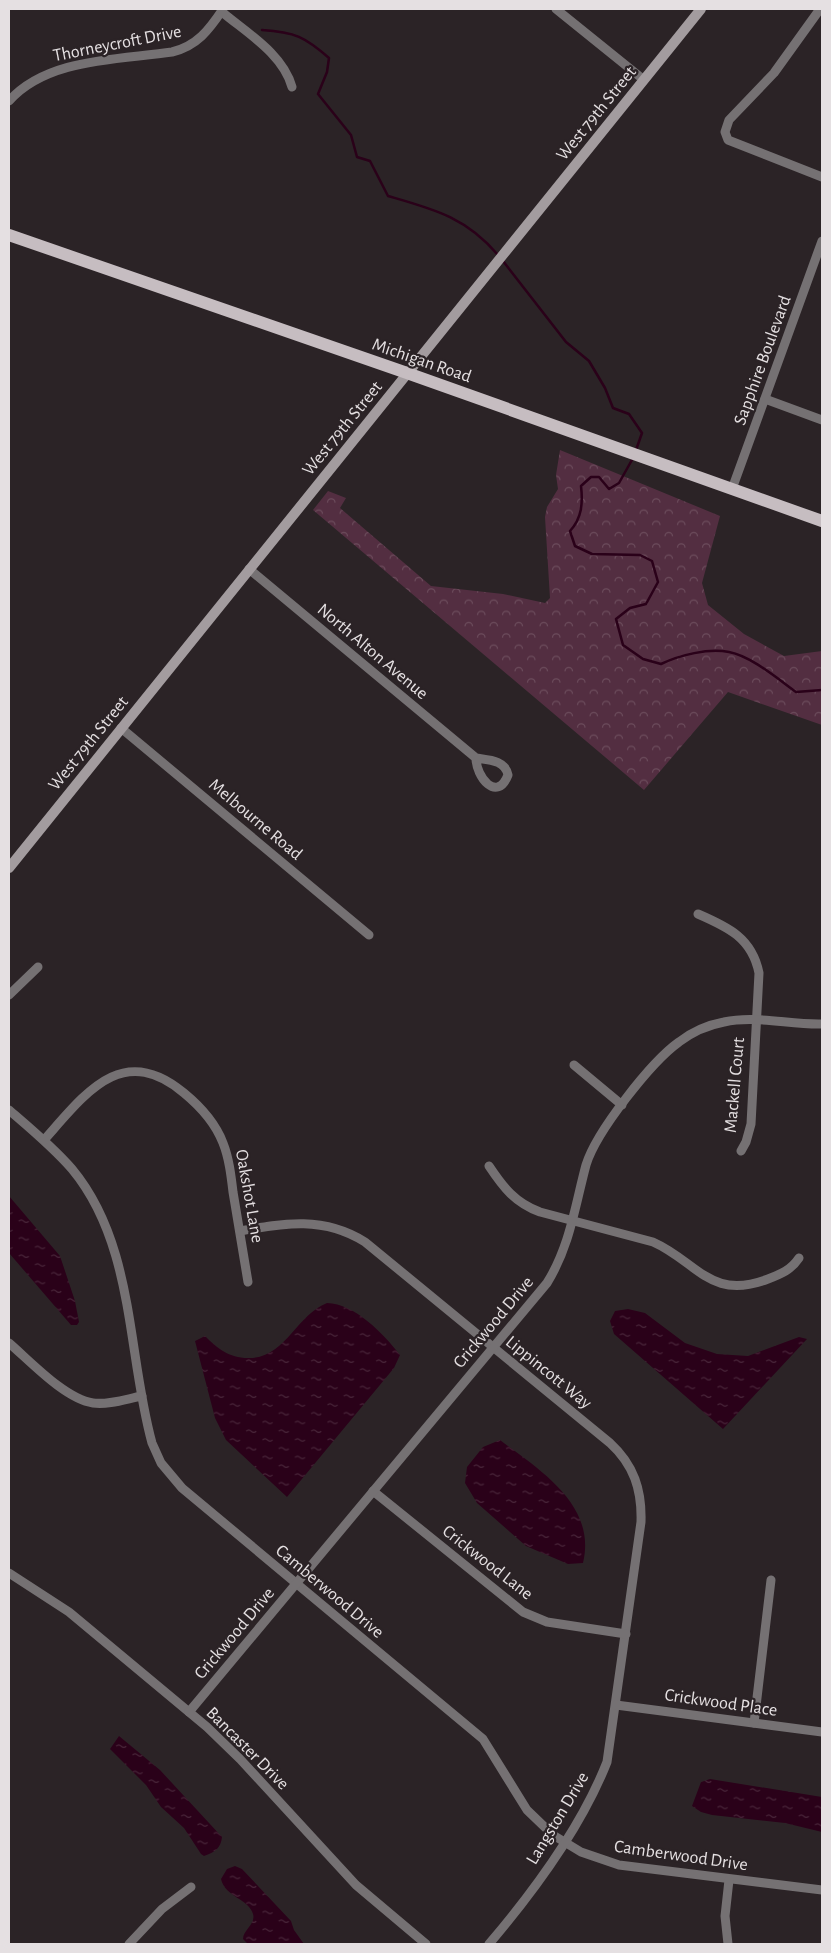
<svg xmlns="http://www.w3.org/2000/svg" width="831" height="1953" viewBox="0 0 831 1953" font-family="'Alegreya Sans',sans-serif">
<defs>
<pattern id="forest-crowns" width="20" height="18" patternUnits="userSpaceOnUse" patternTransform="scale(1.25)"><rect width="20" height="18" fill="#532e41"/><path d="M2 6a3 3 0 1 1 6 0M12 15a3 3 0 1 1 6 0" fill="none" stroke="#6c4c5c"/></pattern>
<pattern id="water-ripples" width="26" height="14" patternUnits="userSpaceOnUse" patternTransform="scale(1.25)"><rect width="26" height="14" fill="#2a0119"/><path d="M2 4q2-2 4 0t4 0M15 11q2-2 4 0t4 0" fill="none" stroke="#49263a"/></pattern>
</defs>
<rect width="100%" height="100%" fill="#2b2326"/>
<!-- forest -->
<polygon fill="url(#forest-crowns)" points="560,450 720,516 702,583 708,605 744,634 784,656 822,651 822,725 728,692 644,790 313,510 328,491 346,498 340,508 431,586 503,594 545,603 550,598 545,517 547,507 558,489 556,475"/>
<!-- water -->
<g fill="url(#water-ripples)">
<polygon points="9,1196 60,1256 75,1301 79,1322 77,1325 71,1325 9,1253"/>
<path d="M 327,1303 C 355,1304 383,1333 400,1355 L 394,1368 L 287,1497 L 226,1440 L 215,1418 L 195,1341 L 205,1336 C 217,1348 229,1358 248,1358 C 285,1359 296,1315 327,1303 Z"/>
<polygon points="628,1309 645,1313 685,1343 717,1354 748,1356 799,1337 807,1339 723,1429 614,1334 610,1321 615,1311"/>
<path d="M 500,1440 C 540,1470 597,1505 583,1563 L 568,1564 L 526,1546 L 477,1503 L 465,1483 L 467,1467 L 483,1447 Z"/>
<path d="M 119,1736 L 160,1770 L 222,1837 C 221,1848 215,1852 204,1856 L 201,1854 L 184,1828 L 161,1807 L 146,1785 L 110,1749 Z"/>
<polygon points="710,1779 822,1797 822,1832 785,1823 712,1815 701,1812 692,1806 701,1782"/>
<path d="M 235,1866 L 242,1869 L 291,1921 L 294,1930 L 304,1944 L 248,1944 L 243,1939 C 243,1930 256,1924 253,1914 C 249,1899 225,1897 221,1879 L 227,1869 Z"/>
</g>
<g fill="none" stroke-linecap="round" stroke-linejoin="round">
<!-- stream -->
<g stroke="#2a0119" stroke-width="2.5">
<path d="M 262,30 C 295,32 305,37 329,58 L 327,72 L 318,94 L 351,135 L 357,157 L 370,161 L 388,196 C 433,209 466,217 498,255"/>
<polyline points="503,261 566,342 589,361 605,388 613,408 629,414 642,433 636,450"/>
<path d="M 633,458 L 619,483 L 609,489 L 599,477 L 591,477 L 581,486 C 583,503 582,518 570,531 L 575,546 L 592,554 L 640,555 L 652,561 L 658,582 L 646,604 L 630,608 L 616,619 L 623,645 L 643,659 L 661,664 C 680,655 708,648 729,652 C 751,656 778,679 796,692 L 822,690"/>
</g>
<!-- street -->
<g stroke="#757173" stroke-width="9">
<polyline points="556,9 644,80"/>
<polyline points="820,9 774,73 729,120 725,132 728,140 822,177"/>
<path d="M 222,12 C 247,33 283,54 292,87"/>
<path d="M 9,101 C 47,58 118,60 172,52 C 197,46 209,30 223,9"/>
<polyline points="765,399 822,420"/>
<polyline points="732,489 822,241"/>
<path d="M 249,569 L 476,758 C 476,777 497,803 508,775 C 505,760 489,760 476,758"/>
<polyline points="121,728 369,935"/>
<path d="M 698,914 C 728,927 752,938 759,973 L 751,1124 L 746,1142 L 741,1151"/>
<polyline points="9,995 38,967"/>
<polyline points="574,1065 622,1105"/>
<path d="M 9,1110 C 31,1129 53,1147 72,1169 C 135,1245 127,1353 152,1443 L 161,1463 L 182,1488 L 483,1739 L 527,1810 L 553,1835 L 581,1852 L 619,1865 L 822,1890"/>
<path d="M 44,1140 C 85,1094 122,1041 184,1093 C 201,1107 215,1122 223,1143 C 229,1158 231,1175 233,1192 C 238,1222 243,1252 248,1282"/>
<path d="M 489,1166 C 503,1187 515,1203 540,1212 L 653,1242 C 698,1262 710,1301 768,1279 C 781,1274 791,1270 799,1258"/>
<path d="M 240,1231 C 284,1223 324,1216 365,1242 L 610,1443 C 634,1465 642,1490 641,1522 L 607,1762 C 581,1828 535,1890 489,1944"/>
<path d="M 9,1343 C 30,1361 65,1399 93,1403 C 109,1405 126,1399 142,1396"/>
<polyline points="373,1491 523,1612 547,1622 626,1634"/>
<polyline points="9,1573 69,1612 207,1727 240,1759 356,1885 426,1944"/>
<polyline points="616,1705 822,1732"/>
<path d="M 189,1712 L 547,1283 C 570,1246 575,1206 586,1165 C 596,1132 651,1062 679,1042 C 692,1032 708,1025 724,1022 C 756,1015 790,1025 822,1024"/>
<polyline points="754,1723 771,1580"/>
<polyline points="129,1944 162,1909 191,1887"/>
<polyline points="728,1944 725,1916 729,1880"/>
</g>
<!-- secondary -->
<polyline stroke="#a39c9f" stroke-width="10" points="9,868 701,9"/>
<!-- primary -->
<polyline stroke="#c6bdc1" stroke-width="12" points="9,235 407,373 822,521"/>
</g>
<g text-anchor="middle" stroke-width="4.5" stroke-linejoin="round" paint-order="stroke">
<!-- street labels -->
<g font-size="18" fill="#e5e0e2" stroke="#2b2326">
<text transform="translate(117 43) rotate(-11)" y="6">Thorneycroft Drive</text>
<text transform="translate(596 113) rotate(-51)" y="6">West 79th Street</text>
<text transform="translate(422 360) rotate(19)" y="6">Michigan Road</text>
<text transform="translate(762 360) rotate(-70)" y="6">Sapphire Boulevard</text>
<text transform="translate(342 428) rotate(-51)" y="6">West 79th Street</text>
<text transform="translate(373 651) rotate(40)" y="6">North Alton Avenue</text>
<text transform="translate(88 743) rotate(-51)" y="6">West 79th Street</text>
<text transform="translate(256 819) rotate(40)" y="6">Melbourne Road</text>
<text transform="translate(734 1085) rotate(-85)" y="6">Mackell Court</text>
<text transform="translate(250 1196) rotate(80)" y="6">Oakshot Lane</text>
<text transform="translate(493 1322) rotate(-50)" y="6">Crickwood Drive</text>
<text transform="translate(549 1372) rotate(39)" y="6">Lippincott Way</text>
<text transform="translate(488 1562) rotate(38)" y="6">Crickwood Lane</text>
<text transform="translate(330 1591) rotate(40)" y="6">Camberwood Drive</text>
<text transform="translate(234 1633) rotate(-50)" y="6">Crickwood Drive</text>
<text transform="translate(721 1702) rotate(8)" y="6">Crickwood Place</text>
<text transform="translate(248 1748) rotate(45)" y="6">Bancaster Drive</text>
<text transform="translate(557 1818) rotate(-59)" y="6">Langston Drive</text>
<text transform="translate(681 1855) rotate(8)" y="6">Camberwood Drive</text>
</g>
</g>
<!-- border -->
<rect width="831" height="1953" fill="none" stroke="#e5e0e2" stroke-width="20"/>
</svg>
